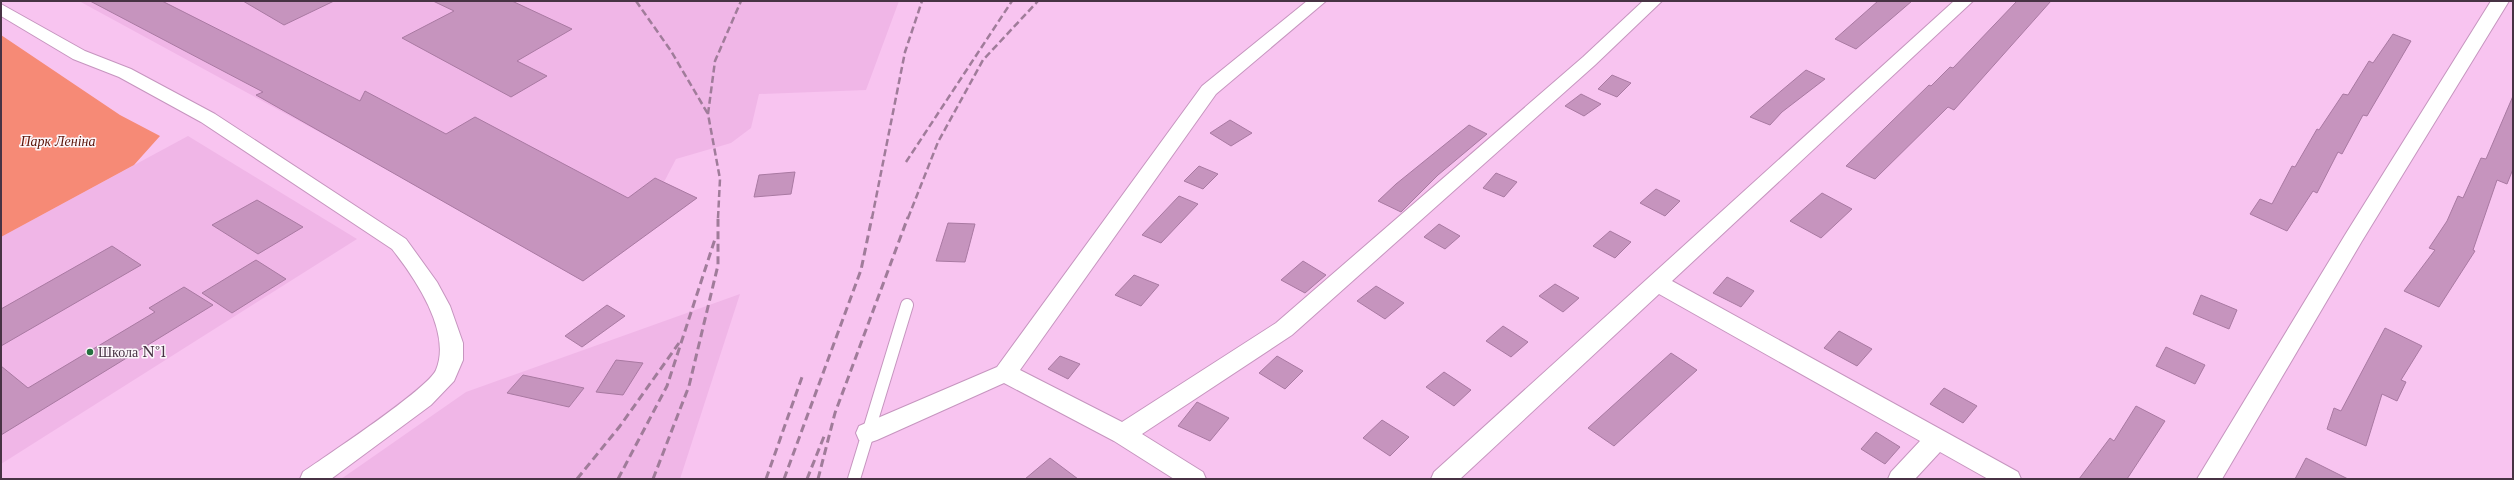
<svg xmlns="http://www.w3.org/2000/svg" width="2514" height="480" viewBox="0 0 2514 480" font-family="'Libre Baskerville',serif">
<rect width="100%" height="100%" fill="#f8c4f0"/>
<!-- built -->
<g fill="#f0b6e7">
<polygon points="79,1 899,1 866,90 759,94 751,128 731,143 676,159 664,182 697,198 583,281 387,169"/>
<polygon points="188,136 357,239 1,464 1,237"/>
<polygon points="740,294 680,479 341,479 466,392"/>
</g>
<!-- green -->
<polygon fill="#f68a76" points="1,35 120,115 160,136 134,165 1,237"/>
<!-- building -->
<g fill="#c694be" stroke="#a979a2">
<polygon points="90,1 162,1 360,101 365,91 446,134 475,117 628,198 655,178 697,198 583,281 256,95 263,92"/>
<polygon points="243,1 334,1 284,25"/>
<polygon points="433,1 512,1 572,29 517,61 547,76 511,97 402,38 454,11"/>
<polygon points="1878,1 1912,1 1856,49 1835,39"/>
<polygon points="2017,1 2051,1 1954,110 1948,107 1875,179 1846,166 1929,85 1931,86 1950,67 1953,68"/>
<polygon points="2393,34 2411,41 2367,116 2363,115 2342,154 2338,152 2317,193 2313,191 2287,231 2250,214 2260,199 2272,204 2292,166 2295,167 2317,129 2319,130 2343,94 2348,95 2369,61 2373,63"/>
<polygon points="1806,70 1825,79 1782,112 1770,125 1750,117"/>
<polygon points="1612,75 1631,83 1617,97 1598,89"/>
<polygon points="1581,94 1601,104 1584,116 1565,106"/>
<polygon points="2513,96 2513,169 2507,184 2497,180 2473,250 2475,251 2439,307 2404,291 2435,250 2429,248 2447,221 2458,196 2463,198 2481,158 2486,159"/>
<polygon points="1230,120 1252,133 1231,146 1210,133"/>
<polygon points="1469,125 1487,134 1438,175 1401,212 1378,201 1396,184"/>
<polygon points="1199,166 1218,174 1203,189 1184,181"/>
<polygon points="795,172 791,194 754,197 759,175"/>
<polygon points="1496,173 1517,182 1504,197 1483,188"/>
<polygon points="1656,189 1680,201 1665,216 1640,203"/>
<polygon points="1822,193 1852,209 1821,238 1790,221"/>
<polygon points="1179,196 1198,204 1161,243 1142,235"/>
<polygon points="257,200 303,227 258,254 212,225"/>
<polygon points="948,223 975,224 965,262 936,261"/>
<polygon points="1439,224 1460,236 1445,249 1424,237"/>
<polygon points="1610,231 1631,242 1615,258 1593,246"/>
<polygon points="112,246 141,265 1,346 1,309"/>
<polygon points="256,260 286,279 232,313 202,293"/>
<polygon points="1303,261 1326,275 1305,293 1281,280"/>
<polygon points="1134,275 1159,285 1141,306 1115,295"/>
<polygon points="1727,277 1754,291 1741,307 1713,293"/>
<polygon points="1555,284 1579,298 1563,312 1539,296"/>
<polygon points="1376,286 1404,303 1385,319 1357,301"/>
<polygon points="184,287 213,305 1,435 1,366 28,388 155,312 149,308"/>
<polygon points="2201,295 2237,310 2229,329 2193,314"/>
<polygon points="607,305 625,316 582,347 565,336"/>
<polygon points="1503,326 1528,342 1511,357 1486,341"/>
<polygon points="2385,328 2422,346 2401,380 2406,382 2397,401 2382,394 2366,446 2327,429 2334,408 2341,411"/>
<polygon points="1839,331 1872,349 1857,366 1824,348"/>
<polygon points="2166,347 2205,365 2195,384 2156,366"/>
<polygon points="1671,353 1697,370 1614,446 1588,428"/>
<polygon points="1060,356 1080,364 1068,379 1048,369"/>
<polygon points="1277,356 1303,371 1285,389 1259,373"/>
<polygon points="616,360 643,363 623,395 596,392"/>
<polygon points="1444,372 1471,390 1454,406 1426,387"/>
<polygon points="523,375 584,388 569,407 507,393"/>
<polygon points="1944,388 1977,406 1963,423 1930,404"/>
<polygon points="1197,402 1229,418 1210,441 1178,426"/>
<polygon points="2136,406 2165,421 2127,479 2079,479 2110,438 2114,441"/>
<polygon points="1382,420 1409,437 1390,456 1363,438"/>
<polygon points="1876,432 1900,447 1885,464 1861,449"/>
<polygon points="1050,458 1078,479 1025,479"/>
<polygon points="2306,458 2348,479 2295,479"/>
</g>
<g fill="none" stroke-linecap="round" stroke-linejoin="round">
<!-- lane casing -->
<g stroke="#c695bf" stroke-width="14">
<polyline id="lane" points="854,479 907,305"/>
</g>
<!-- street casing -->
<g stroke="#c695bf" stroke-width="2">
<g id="street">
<polygon points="1307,1 1326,1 1216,94 1020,370 1122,422 1276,323 1583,57 1643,1 1662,1 1595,65 1292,335 1142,434 1203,472 1206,479 1174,479 1114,441 1004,383 877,440 868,443 859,440 856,433 859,426 997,367 1202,86"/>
<polygon points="1954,1 1973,1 1672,281 2018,472 2021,479 1988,479 1940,452 1915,479 1888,479 1891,472 1920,441 1659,294 1460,479 1431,479 1434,472"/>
<polygon points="2491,1 2509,1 2362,241 2222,479 2197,479 2345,235"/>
<path d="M 1,4 L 85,51 L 131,69 L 215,114 L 406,239 L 437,282 L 450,306 L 463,343 L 463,360 L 454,381 L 431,405 L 331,479 L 300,479 L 303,472 C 326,456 428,389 436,370 C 452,332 415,278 392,249 L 201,122 L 119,77 L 73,59 L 1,16 Z"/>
</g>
</g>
<!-- lane -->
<use href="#lane" stroke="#fff" stroke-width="12"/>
<!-- street -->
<use href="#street" fill="#fff" fill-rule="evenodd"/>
<!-- rail-far1 -->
<g stroke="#a07c9a" stroke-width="2.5" stroke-dasharray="7 3.5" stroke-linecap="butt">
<polyline points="636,1 671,51 708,114"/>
<polyline points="906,162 1012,1"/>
<polyline points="718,218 720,179 708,114 715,61 741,1"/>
<polyline points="872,218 905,52 922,1"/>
<polyline points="908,218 938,142 983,60 1038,1"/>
</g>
<!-- rail -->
<g stroke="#a07c9a" stroke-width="3" stroke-dasharray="8 4.5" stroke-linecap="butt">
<polyline points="577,479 620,426 679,343"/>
<polyline points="618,479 667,386 715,239"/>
<polyline points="653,479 689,386 718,265 718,217"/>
<polyline points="766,479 802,377"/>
<polyline points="784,479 861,270 872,217"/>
<polyline points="807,479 825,434"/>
<polyline points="818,479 835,413 908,217"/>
</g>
</g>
<!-- markers -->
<circle fill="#24703f" stroke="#fcf7fb" stroke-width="1.5" cx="90" cy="352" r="4"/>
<g text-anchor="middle" stroke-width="3" stroke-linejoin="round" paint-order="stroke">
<!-- park labels -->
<g font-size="14" font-style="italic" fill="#5c150a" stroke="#fcf7fb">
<text x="58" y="146">Парк Леніна</text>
</g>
<!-- poi labels -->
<g font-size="14" fill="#473344" stroke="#fcf7fb" text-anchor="start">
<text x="98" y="357">Школа №1</text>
</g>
</g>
<!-- border -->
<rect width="2514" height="480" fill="none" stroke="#473344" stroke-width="4"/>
</svg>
